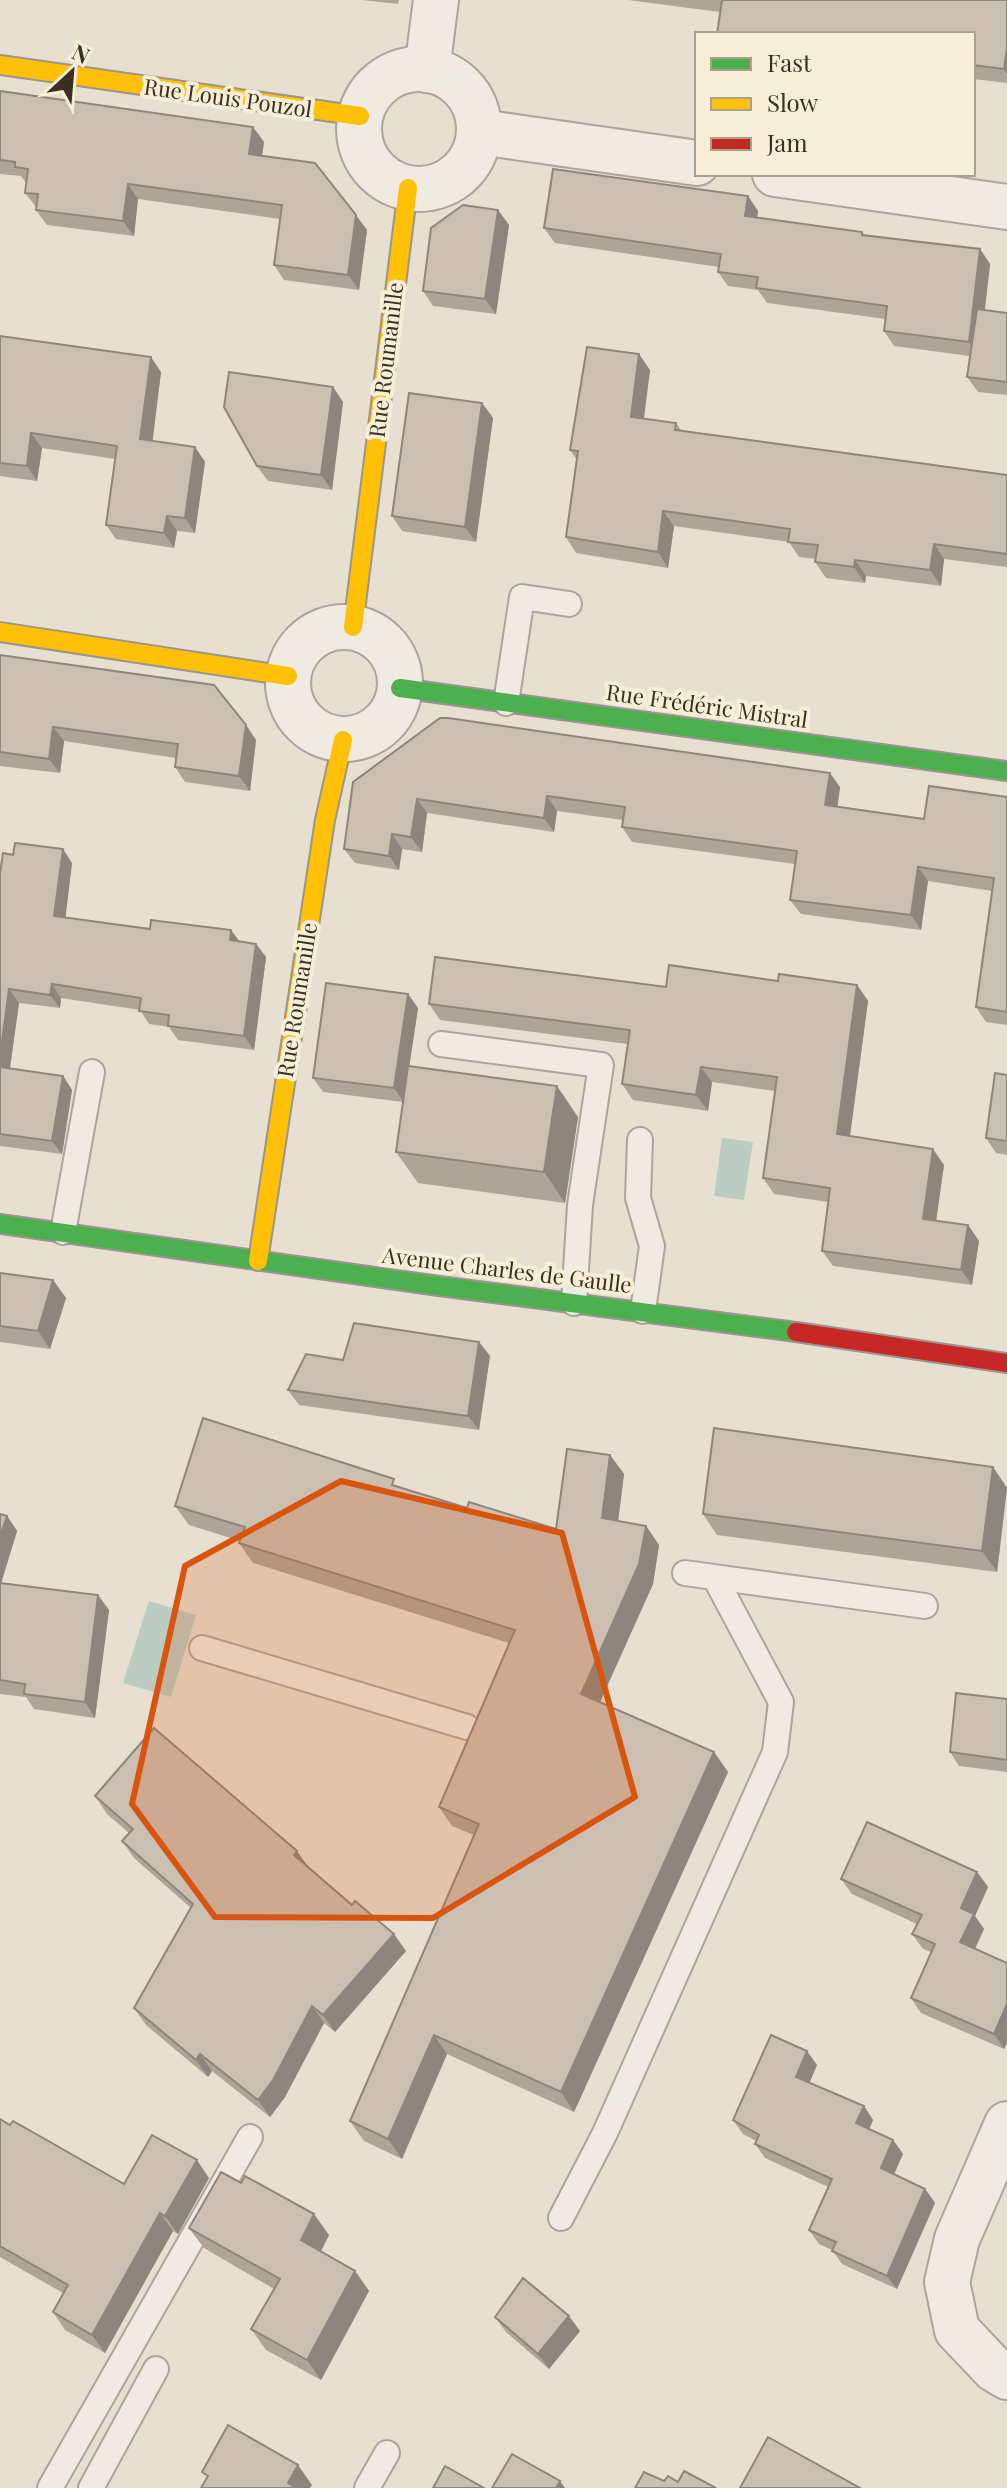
<svg xmlns="http://www.w3.org/2000/svg" width="1007" height="2488" viewBox="0 0 1007 2488" font-family="'Playfair Display',serif">
<rect width="100%" height="100%" fill="#e7e0d1"/>
<!-- water -->
<g fill="#bcccc2">
<polygon points="722,1138 753,1142 744,1200 714,1196"/>
<polygon points="149,1601 196,1615 171,1697 123,1683"/>
</g>
<g fill="none" stroke-linecap="round" stroke-linejoin="round">
<!-- lane casing -->
<g stroke="#ada599" stroke-width="28">
<g id="lane">
<polyline points="506,703 522,597 569,604"/>
<polyline points="441,1044 601,1065 580,1205 574,1303"/>
<polyline points="640,1140 638,1198 652,1246 643,1311"/>
<polyline points="63,1232 92,1072"/>
<polyline points="685,1573 925,1606"/>
<polyline points="202,1648 467,1727"/>
<polyline points="561,2218 605,2133 775,1752 781,1702 715,1578"/>
<polyline points="50,2488 250,2137"/>
<polyline points="91,2488 156,2369"/>
<polyline points="367,2488 387,2453"/>
</g>
</g>
<!-- street casing -->
<g stroke="#ada599" stroke-width="48">
<g id="street">
<circle cx="419" cy="129" r="60"/>
<polyline points="427,70 436,0"/>
<polyline points="480,132 697,163"/>
<polyline points="775,174 1007,207"/>
<circle cx="344" cy="683" r="56"/>
<polyline points="1007,2124 957,2239 947,2282 957,2330 994,2369 1007,2377"/>
</g>
</g>
<!-- fast casing -->
<g stroke="#9c958a" stroke-width="22">
<g id="fast">
<polyline points="400,688 1007,771"/>
<polyline points="0,1224 439,1286 796,1332"/>
</g>
</g>
<!-- slow casing -->
<g stroke="#9c958a" stroke-width="22">
<g id="slow">
<polyline points="0,65 360,116"/>
<polyline points="353,627 408,188"/>
<polyline points="0,632 288,676"/>
<polyline points="258,1261 325,820 343,740"/>
</g>
</g>
<!-- jam casing -->
<g stroke="#9c958a" stroke-width="22">
<polyline id="jam" points="796,1332 1007,1363"/>
</g>
<!-- lane -->
<use href="#lane" stroke="#efebe3" stroke-width="24"/>
<!-- street -->
<use href="#street" stroke="#efebe3" stroke-width="44"/>
<!-- fast -->
<use href="#fast" stroke="#4caf50" stroke-width="18"/>
<!-- slow -->
<use href="#slow" stroke="#ffc107" stroke-width="18"/>
<!-- jam -->
<use href="#jam" stroke="#c62828" stroke-width="18"/>
</g>
<!-- wall -->
<g fill="#afa499">
<polygon points="362,0 399,0 398,4"/>
<polygon points="628,0 1007,0 1007,83 973,79 973,34 720,12"/>
<polygon points="0,91 264,142 262,155 367,230 359,290 284,280 274,265 280,219 138,199 134,236 47,225 36,210 37,208 25,193 26,183 21,176 0,174"/>
<polygon points="748,196 758,211 757,218 862,232 865,235 980,249 990,264 985,310 1007,313 1007,395 978,392 967,377 970,356 894,346 884,331 886,319 767,303 758,290 728,286 718,272 719,267 555,243 544,228"/>
<polygon points="498,210 509,225 496,314 433,306 423,291"/>
<polygon points="0,336 161,372 152,441 195,447 205,462 195,533 177,531 174,548 116,539 106,525 115,459 42,448 37,481 0,476"/>
<polygon points="650,370 644,418 676,423 681,430 1007,475 1007,567 944,559 941,586 866,576 865,583 826,578 815,562 816,559 799,557 789,542 674,526 668,568 576,553 566,537 577,460 570,450"/>
<polygon points="333,387 343,402 332,490 268,481 257,466"/>
<polygon points="482,403 493,418 476,542 402,531 392,516"/>
<polygon points="0,655 246,725 256,740 250,791 185,782 175,767 176,758 64,741 60,773 0,766"/>
<polygon points="353,782 840,787 837,806 924,819 1007,797 1007,1025 986,1022 976,1007 992,891 928,881 921,930 801,914 790,900 795,864 632,842 622,827 623,820 557,811 554,832 427,813 422,852 402,849 399,870 355,863 344,849"/>
<polygon points="72,863 65,918 150,929 231,930 240,942 256,944 266,957 254,1050 178,1040 169,1027 149,1024 140,1010 61,998 60,1008 19,1003 10,1069 63,1076 72,1090 62,1154 0,1146 0,873"/>
<polygon points="778,981 857,985 868,1001 850,1136 944,1165 936,1221 968,1225 979,1241 972,1285 833,1266 822,1251 828,1202 774,1194 763,1178 775,1091 712,1082 708,1111 633,1100 622,1084 628,1044 440,1020 429,1004 666,987"/>
<polygon points="408,994 418,1008 409,1066 578,1117 565,1203 418,1183 396,1152 403,1102 323,1092 313,1078"/>
<polygon points="1007,1075 1007,1155 996,1153 986,1138"/>
<polygon points="0,1273 53,1280 66,1298 50,1349 0,1342"/>
<polygon points="479,1342 490,1356 479,1430 299,1405 288,1390 343,1360"/>
<polygon points="610,1455 624,1474 618,1521 646,1526 659,1545 653,1584 600,1702 714,1752 728,1772 574,2112 447,2054 402,2159 364,2141 350,2121 474,1835 452,1826 439,1807 509,1643 253,1563 239,1543 240,1541 189,1525 175,1506 400,1487 467,1508 556,1529"/>
<polygon points="993,1467 1007,1488 997,1572 717,1535 703,1514"/>
<polygon points="0,1514 7,1516 17,1531 1,1584 109,1610 95,1718 34,1709 26,1697 0,1694"/>
<polygon points="1007,1699 1007,1772 959,1766 950,1752"/>
<polygon points="95,1796 309,1868 406,1951 335,2032 324,2023 285,2097 270,2117 212,2071 208,2077 146,2025 134,2008 191,1908 134,1858 122,1841 129,1833 107,1814"/>
<polygon points="977,1872 988,1887 975,1916 984,1929 975,1949 1007,1963 1007,2043 1004,2049 921,2013 911,1998 931,1952 923,1949 912,1934 917,1924 852,1894 841,1879"/>
<polygon points="817,2065 809,2083 864,2106 873,2120 869,2129 893,2140 903,2154 894,2175 925,2189 935,2203 897,2289 842,2264 832,2250 819,2244 809,2230 828,2187 765,2158 755,2144 756,2141 743,2134 733,2120"/>
<polygon points="0,2119 124,2184 209,2178 178,2234 173,2231 105,2353 65,2330 53,2312 63,2293 0,2257"/>
<polygon points="189,2228 329,2235 321,2251 355,2271 369,2291 321,2380 266,2350 251,2329 274,2289 204,2248"/>
<polygon points="495,2317 580,2331 549,2369 506,2332"/>
</g>
<!-- shaded-wall -->
<g fill="#8e867d">
<polygon points="1006,48 1007,49 1007,74 1004,69"/>
<polygon points="253,127 264,142 260,169 249,154"/>
<polygon points="128,184 138,199 134,236 123,221"/>
<polygon points="748,196 758,211 755,231 745,216"/>
<polygon points="498,210 509,225 496,314 485,299"/>
<polygon points="356,215 367,230 359,290 348,275"/>
<polygon points="980,249 990,264 979,357 969,342"/>
<polygon points="639,354 650,370 642,432 631,417"/>
<polygon points="151,357 161,372 151,454 140,439"/>
<polygon points="333,387 343,402 332,490 321,475"/>
<polygon points="482,403 493,418 476,542 465,527"/>
<polygon points="31,433 42,448 37,481 27,466"/>
<polygon points="195,447 205,462 195,533 185,518"/>
<polygon points="663,511 674,526 668,568 658,552"/>
<polygon points="167,516 177,531 174,548 164,533"/>
<polygon points="934,544 944,559 941,586 930,570"/>
<polygon points="855,560 866,576 865,583 854,567"/>
<polygon points="246,725 256,740 250,791 239,776"/>
<polygon points="53,727 64,741 60,773 49,759"/>
<polygon points="830,773 840,787 836,819 825,805"/>
<polygon points="547,796 557,811 554,832 544,818"/>
<polygon points="417,799 427,813 422,852 411,837"/>
<polygon points="392,834 402,849 399,870 389,856"/>
<polygon points="63,849 72,863 64,930 54,916"/>
<polygon points="918,867 928,881 921,930 911,915"/>
<polygon points="231,930 241,944 230,940"/>
<polygon points="256,944 266,957 254,1050 244,1036"/>
<polygon points="52,984 61,998 60,1008 50,995"/>
<polygon points="857,985 868,1001 848,1150 837,1134"/>
<polygon points="9,989 19,1003 8,1081 0,1069 0,1056"/>
<polygon points="408,994 418,1008 404,1102 394,1088"/>
<polygon points="701,1067 712,1082 708,1111 696,1095"/>
<polygon points="63,1076 72,1090 62,1154 52,1141"/>
<polygon points="557,1086 578,1117 565,1203 544,1172"/>
<polygon points="933,1149 944,1165 934,1235 923,1219"/>
<polygon points="968,1225 979,1241 972,1285 961,1270"/>
<polygon points="53,1280 66,1298 50,1349 38,1331"/>
<polygon points="479,1342 490,1356 479,1430 468,1416"/>
<polygon points="610,1455 624,1474 616,1538 602,1518"/>
<polygon points="993,1467 1007,1488 997,1572 982,1551"/>
<polygon points="7,1516 17,1531 0,1586 0,1537"/>
<polygon points="646,1526 659,1545 653,1584 595,1713 581,1694"/>
<polygon points="98,1595 109,1610 95,1718 85,1702"/>
<polygon points="714,1752 728,1772 574,2112 561,2092"/>
<polygon points="297,1851 309,1868 294,1855"/>
<polygon points="977,1872 988,1887 975,1916 984,1929 971,1957 960,1942 961,1908"/>
<polygon points="394,1934 406,1951 335,2032 323,2015"/>
<polygon points="1007,2004 1007,2043 1004,2049 994,2034"/>
<polygon points="312,2006 324,2023 285,2097 270,2117 258,2100"/>
<polygon points="434,2035 447,2054 402,2159 388,2139"/>
<polygon points="807,2051 817,2065 806,2091 796,2077"/>
<polygon points="200,2054 212,2071 208,2077 196,2060"/>
<polygon points="864,2106 873,2120 866,2137 856,2123"/>
<polygon points="893,2140 903,2154 890,2182 881,2168"/>
<polygon points="197,2160 209,2178 178,2234 165,2216"/>
<polygon points="925,2189 935,2203 897,2289 887,2276"/>
<polygon points="160,2213 173,2231 105,2353 92,2335"/>
<polygon points="314,2214 329,2235 316,2261 301,2240"/>
<polygon points="355,2271 369,2291 321,2380 307,2360"/>
<polygon points="569,2316 580,2331 549,2369 538,2354"/>
<polygon points="298,2465 312,2485 310,2488 291,2488 288,2483"/>
<polygon points="560,2481 565,2488 556,2488"/>
</g>
<!-- building -->
<g fill="#cbbfb2" stroke="#8e867d" stroke-width="2">
<polygon points="722,0 1007,0 1007,48 1004,69 973,65 973,34 717,34"/>
<polygon points="0,91 253,127 249,154 315,163 356,215 348,275 274,265 282,205 128,184 123,221 36,210 38,194 25,193 28,169 15,167 15,162 0,160"/>
<polygon points="553,169 748,196 745,216 862,232 862,235 980,249 969,342 884,331 887,306 756,288 758,277 718,272 721,254 544,228"/>
<polygon points="463,205 498,210 485,299 423,291 431,228"/>
<polygon points="977,309 1007,313 1007,382 967,377"/>
<polygon points="0,336 151,357 140,439 195,447 185,518 167,516 164,533 106,525 117,446 31,433 27,466 0,463"/>
<polygon points="587,347 639,354 631,417 676,423 675,430 1007,475 1007,554 934,544 930,570 855,560 854,567 815,562 818,545 788,542 790,529 663,511 658,552 566,537 578,451 570,450"/>
<polygon points="229,372 333,387 321,475 257,466 224,407"/>
<polygon points="409,393 482,403 465,527 392,516"/>
<polygon points="0,655 214,685 246,725 239,776 175,767 178,744 53,727 49,759 0,752"/>
<polygon points="440,718 448,718 830,773 825,805 924,819 929,786 1007,797 1007,1012 976,1007 994,878 918,867 911,915 790,900 797,851 622,827 625,807 547,796 544,818 417,799 411,837 392,834 389,856 344,849 353,782"/>
<polygon points="15,843 63,849 54,916 150,929 151,920 231,930 230,940 256,944 244,1036 168,1026 169,1015 139,1011 141,998 52,984 50,995 9,989 0,1056 0,873 3,853 13,855"/>
<polygon points="435,957 666,987 669,965 778,981 779,974 857,985 837,1134 933,1149 923,1219 968,1225 961,1270 822,1251 830,1188 763,1178 777,1077 701,1067 696,1095 622,1084 630,1030 429,1004"/>
<polygon points="326,983 408,994 394,1088 313,1078"/>
<polygon points="408,1066 557,1086 544,1172 396,1152"/>
<polygon points="0,1067 63,1076 52,1141 0,1134"/>
<polygon points="995,1073 1007,1075 1007,1141 986,1138"/>
<polygon points="0,1273 53,1280 38,1331 0,1326"/>
<polygon points="354,1323 479,1342 468,1416 288,1390 306,1354 343,1360"/>
<polygon points="203,1418 394,1479 392,1485 467,1508 469,1502 556,1529 567,1449 610,1455 602,1518 646,1526 639,1564 581,1694 714,1752 561,2092 434,2035 388,2139 350,2121 479,1824 439,1807 515,1630 239,1543 245,1527 175,1506"/>
<polygon points="714,1428 993,1467 982,1551 703,1514"/>
<polygon points="0,1514 7,1516 0,1537"/>
<polygon points="0,1583 98,1595 85,1702 24,1694 25,1684 0,1680"/>
<polygon points="956,1693 1007,1699 1007,1760 950,1752"/>
<polygon points="154,1728 297,1851 294,1855 352,1905 355,1901 394,1934 323,2015 312,2006 273,2080 258,2100 200,2054 196,2060 134,2008 193,1904 122,1841 133,1829 95,1796"/>
<polygon points="867,1822 977,1872 961,1908 974,1914 960,1942 1007,1963 1007,2004 994,2034 911,1998 935,1944 912,1934 922,1915 841,1879"/>
<polygon points="771,2035 807,2051 796,2077 864,2106 856,2123 893,2140 881,2168 925,2189 887,2276 832,2251 836,2242 809,2230 832,2179 755,2144 759,2135 733,2120"/>
<polygon points="0,2119 10,2125 13,2121 124,2184 152,2135 197,2160 165,2216 160,2213 92,2335 53,2312 68,2285 0,2246"/>
<polygon points="221,2172 241,2183 245,2176 314,2214 301,2240 355,2271 307,2360 251,2329 280,2279 189,2228"/>
<polygon points="523,2278 569,2316 538,2354 495,2317"/>
<polygon points="228,2425 298,2465 288,2483 296,2488 201,2488 208,2476 202,2472"/>
<polygon points="768,2437 860,2488 740,2488"/>
<polygon points="512,2454 560,2481 556,2488 492,2488"/>
<polygon points="445,2466 484,2488 433,2488"/>
<polygon points="684,2471 716,2488 635,2488 644,2472 664,2481 668,2476 678,2482"/>
</g>
<!-- marked area -->
<path fill="#d7550e" fill-opacity="0.2" stroke="#d7550e" stroke-width="6" stroke-linejoin="round" d="M 341,1481 L 562,1533 L 635,1797 L 433,1918 L 215,1917 L 132,1804 L 185,1566 Z"/>
<g text-anchor="middle" stroke-width="8" stroke-linejoin="round" paint-order="stroke">
<!-- street labels -->
<g font-size="22" fill="#3d2e20" stroke="#f7eed8">
<text transform="translate(228 98) rotate(8)" y="8">Rue Louis Pouzol</text>
<text transform="translate(386 360) rotate(-83)" y="8">Rue Roumanille</text>
<text transform="translate(707 706) rotate(8)" y="8">Rue Frédéric Mistral</text>
<text transform="translate(297 1000) rotate(-81)" y="8">Rue Roumanille</text>
<text transform="translate(507 1270) rotate(7)" y="8">Avenue Charles de Gaulle</text>
</g>
</g>
<!-- legend -->
<rect x="695" y="32" width="280" height="144" fill="#f7eed8" stroke="#ada18e" stroke-width="2"/>
<rect x="711" y="58" width="40" height="12" fill="#4caf50" stroke="#ada18e" stroke-width="2"/>
<text x="767" y="72" font-size="24" fill="#3d2e20">Fast</text>
<rect x="711" y="98" width="40" height="12" fill="#ffc107" stroke="#ada18e" stroke-width="2"/>
<text x="767" y="112" font-size="24" fill="#3d2e20">Slow</text>
<rect x="711" y="138" width="40" height="12" fill="#c62828" stroke="#ada18e" stroke-width="2"/>
<text x="767" y="152" font-size="24" fill="#3d2e20">Jam</text>
<!-- north arrow -->
<g transform="translate(72 72) rotate(26)" stroke="#f7eed8" stroke-width="6" paint-order="stroke">
<path d="M0-6L14 30L0 20L-14 30Z" fill="#3d2e20"/>
<text y="-12" font-size="22" font-weight="bold" text-anchor="middle" fill="#3d2e20">N</text>
</g>
</svg>
